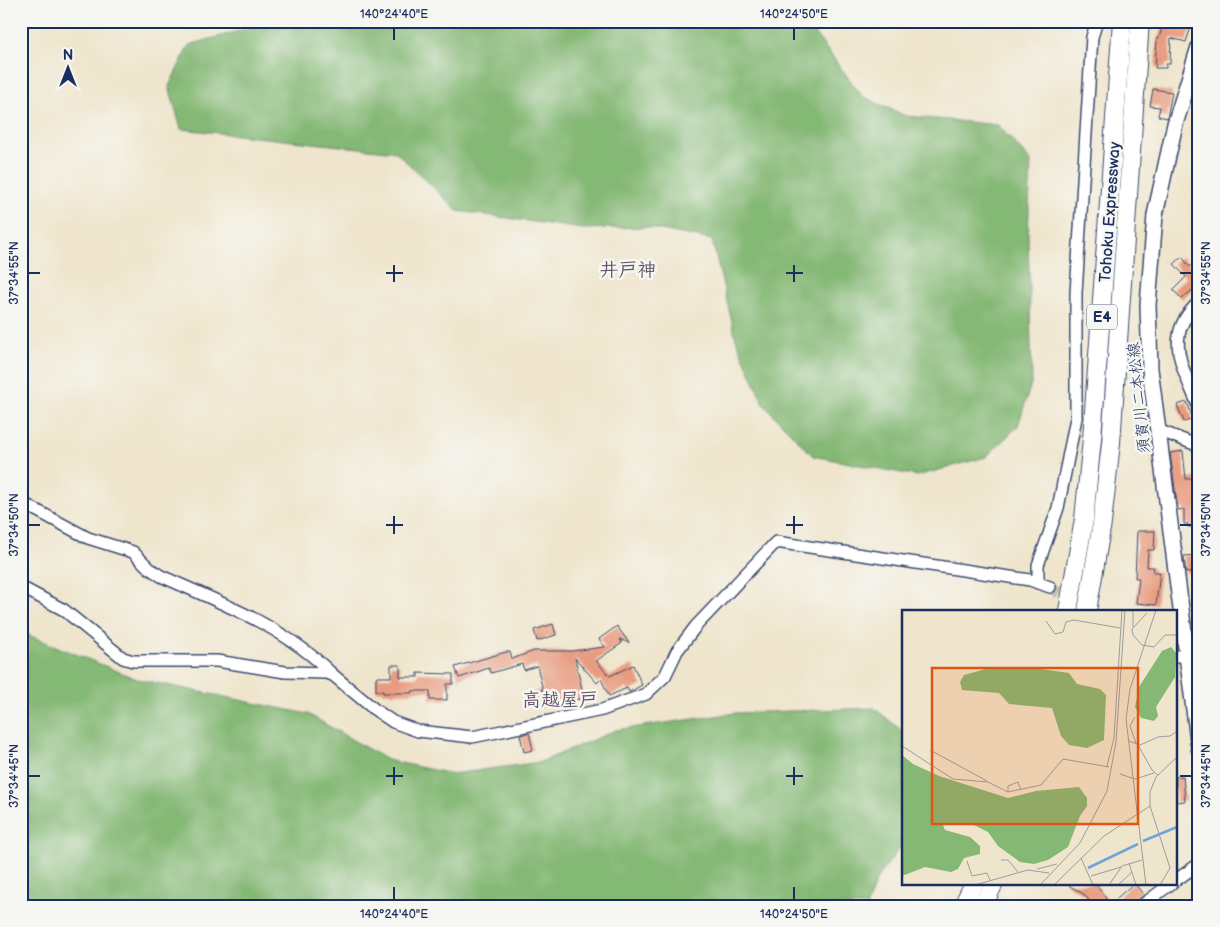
<svg xmlns="http://www.w3.org/2000/svg" width="1220" height="927" viewBox="0 0 1220 927" font-family="'Balsamiq Sans','Klee One',sans-serif">
<rect width="100%" height="100%" fill="#f6f6f2"/>
<filter id="ink" filterUnits="userSpaceOnUse"><feTurbulence type="fractalNoise" baseFrequency=".02" numOctaves="2"/><feDisplacementMap in="SourceGraphic" scale="10" xChannelSelector="R" yChannelSelector="G"/><feConvolveMatrix kernelMatrix="1 2 1 2 8 2 1 2 1" color-interpolation-filters="sRGB"/></filter>
<filter id="wash" filterUnits="userSpaceOnUse"><feTurbulence type="fractalNoise" baseFrequency=".0096" numOctaves="4" result="noise"/><feDisplacementMap in="SourceGraphic" scale="20" xChannelSelector="R" yChannelSelector="G"/><feGaussianBlur stdDeviation="1.12" result="paint"/><feColorMatrix in="noise" values="0 0 0 0 0 0 0 0 0 0 0 0 0 0 0 0 0 1.4 0 .05"/><feComposite in="paint" operator="in"/></filter>
<g filter="url(#wash)">
<rect width="100%" height="100%" fill="#efe5cc"/>
<!-- forest -->
<g fill="#84b874" stroke="#507469">
<polygon points="274,21 773,21 813,31 862,96 906,116 998,125 1031,161 1028,236 1032,381 1018,426 986,457 917,476 813,456 764,405 736,339 712,240 646,227 583,229 458,211 396,152 181,129 169,86 189,45"/>
<polygon points="21,632 137,679 308,714 387,760 452,774 541,762 616,730 736,713 874,708 900,729 904,736 904,842 876,880 867,906 21,906"/>
</g>
<g id="blocks">
<!-- building -->
<g fill="#e89b7f">
<polygon points="1164,21 1193,21 1186,42 1171,38 1170,64 1166,64 1166,68 1155,68 1157,38 1159,38"/>
<polygon points="1153,89 1172,92 1167,118 1158,116 1160,107 1150,106"/>
<polygon points="1182,257 1190,267 1199,259 1199,284 1182,299 1173,290 1186,277 1174,264"/>
<polygon points="1187,402 1193,419 1184,422 1177,405"/>
<polygon points="1183,451 1186,479 1199,477 1199,527 1188,527 1188,524 1184,524 1184,509 1178,510 1170,453"/>
<polygon points="1137,531 1155,531 1154,550 1148,550 1147,567 1154,567 1153,572 1160,572 1156,605 1136,603 1139,578 1135,578"/>
<polygon points="1199,555 1199,572 1186,573 1184,556"/>
<polygon points="553,624 556,635 537,641 534,630"/>
<polygon points="617,626 629,643 620,639 622,643 596,661 610,676 633,665 642,685 629,692 627,688 609,696 601,679 597,683 575,658 584,698 538,708 534,692 543,690 537,666 524,670 522,664 491,673 489,668 459,678 455,667 506,652 510,652 512,659 534,651 572,651 605,647 599,639"/>
<polygon points="391,665 400,665 400,677 418,677 418,673 453,674 453,684 447,684 447,700 430,700 430,691 412,691 412,693 383,693 383,691 376,691 376,677 391,677"/>
<polygon points="529,733 533,750 524,752 520,735"/>
<polygon points="1183,776 1185,801 1176,802 1176,777"/>
<polygon points="1065,883 1095,883 1110,904 1134,883 1144,895 1132,906 1093,906 1085,895"/>
</g>
</g>
</g>
<g filter="url(#ink)">
<use href="#blocks" fill-opacity="0" stroke="#3b4a6e" stroke-width="1"/>
<g fill="none" stroke-linecap="round" stroke-linejoin="round">
<!-- minor-tunnel -->
<polyline stroke="#c5c1b6" stroke-width="11" stroke-dasharray="11 5.5" stroke-linecap="butt" points="1050,587 1073,603"/>
<!-- minor casing -->
<g stroke="#3b4a6e" stroke-width="14">
<g id="minor">
<path d="M 1199,302 C 1161,336 1184,369 1199,408"/>
<polyline points="1158,430 1199,446"/>
<path d="M 21,502 L 88,538 L 133,552 L 149,568 L 161,576 C 221,603 286,627 333,675"/>
<polyline points="1038,583 1038,565 1058,508 1076,418 1076,293 1092,37 1097,21"/>
<polyline points="21,587 64,610 123,658 133,661 217,661 285,672 326,673 333,675 374,709 393,722 418,731 472,737 497,732 602,710 646,694 665,676 677,651 696,626 776,542 1030,580 1050,587"/>
<polyline points="1176,656 1199,656"/>
<polyline points="1176,880 1199,864"/>
<polyline points="1141,906 1172,883"/>
</g>
</g>
<!-- major casing -->
<g stroke="#3b4a6e" stroke-width="18">
<polyline id="major" points="1199,47 1175,124 1155,215 1148,305 1150,369 1199,748"/>
</g>
<!-- highway casing -->
<g stroke="#3b4a6e" stroke-width="20">
<g id="highway">
<polyline points="1068,611 1084,519 1092,439 1122,21"/>
<polyline points="1087,611 1102,523 1111,443 1140,21"/>
<polyline points="963,906 974,883"/>
<polyline points="983,906 994,883"/>
</g>
</g>
<!-- minor -->
<use href="#minor" stroke="#fff" stroke-width="11"/>
<!-- major -->
<use href="#major" stroke="#fff" stroke-width="15"/>
<!-- highway -->
<use href="#highway" stroke="#fff" stroke-width="18"/>
</g>
</g>
<!-- ticks -->
<path fill="none" stroke="#1b2f5e" stroke-width="2" d="M 394,28 L 394,40M 794,28 L 794,40M 394,265 L 394,282M 794,265 L 794,282M 28,273 L 40,273M 386,273 L 403,273M 786,273 L 803,273M 1180,273 L 1192,273M 394,516 L 394,534M 794,516 L 794,534M 28,525 L 40,525M 386,525 L 403,525M 786,525 L 803,525M 1180,525 L 1192,525M 394,767 L 394,785M 794,767 L 794,785M 28,776 L 40,776M 386,776 L 403,776M 786,776 L 803,776M 1180,776 L 1192,776M 394,887 L 394,900M 794,887 L 794,900"/>
<g text-anchor="middle" stroke-width="5" stroke-linejoin="round" paint-order="stroke">
<!-- shield labels -->
<rect fill="#f6f6f2" stroke="#5d6b8a" stroke-width="1" x="1087" y="304.5" width="30" height="25" rx="4"/>
<g font-size="15" font-weight="bold" fill="#1b2f5e">
<text x="1102" y="322">E4</text>
</g>
<!-- street labels -->
<g font-size="16" fill="#1b2f5e" stroke="#f6f6f2">
<text transform="translate(1109 212) rotate(-86)" y="6">Tohoku Expressway</text>
<text transform="translate(1138 398) rotate(-96)" y="6">須賀川二本松線</text>
</g>
<!-- quarter labels -->
<g font-size="19" font-weight="bold" fill="#63556a" stroke="#f6f6f2">
<text x="628" y="276">井戸神</text>
<text x="560" y="706">高越屋戸</text>
</g>
</g>
<!-- overview -->
<g transform="translate(902 610)">
<rect width="275" height="275" fill="#efe5cc"/>
<path d="M 269,37 L 274,43 L 273,67 L 254,97 L 256,106 L 252,111 L 239,108 L 233,97 L 237,77 L 260,41 ZM 125,57 L 167,63 L 175,74 L 198,79 L 204,85 L 202,130 L 185,138 L 167,135 L 159,126 L 150,98 L 107,94 L 97,83 L 60,80 L 58,72 L 62,65 L 84,59 ZM 0,145 L 11,154 L 37,166 L 106,188 L 134,181 L 177,177 L 185,188 L 185,196 L 178,206 L 166,237 L 146,250 L 132,254 L 118,252 L 96,236 L 86,222 L 72,215 L 41,215 L 43,220 L 68,227 L 78,236 L 78,244 L 62,248 L 56,259 L 49,262 L 23,257 L 0,266 Z" fill="#84b874"/>
<path fill="none" stroke="#6da4db" stroke-width="2.5" d="M 241,231 L 275,217M 186,258 L 236,234"/>
<path fill="none" stroke="#9a9ca0" stroke-width="1" d="M 245,3 L 230,19 L 231,25 L 240,35 L 252,37 L 263,25 L 275,25M 144,11 L 153,24 L 161,22 L 164,12 L 172,10 L 218,18M 231,17 L 231,0M 233,107 L 228,116 L 234,133M 227,131 L 238,135 L 256,127 L 268,126 L 275,121M 236,135 L 250,160 L 256,165M 0,136 L 51,169 L 86,172 L 106,182 L 139,175 L 161,149 L 207,157M 28,140 L 85,171M 205,156 L 212,128 L 220,0M 218,164 L 233,169 L 252,163M 106,182 L 106,176 L 116,172 L 119,180M 179,248 L 191,275M 99,250 L 106,250 L 116,262M 65,251 L 70,266 L 85,263 L 88,270M 227,253 L 234,275M 135,259 L 155,254M 189,266 L 219,257M 73,275 L 126,260 L 147,263M 138,275 L 178,233 L 205,181 L 214,132 L 223,0M 152,275 L 202,226 L 248,196M 207,275 L 220,256 L 240,250M 216,275 L 230,262M 244,275 L 224,109 L 228,79 L 254,0M 258,275 L 268,258 L 248,196 L 248,182 L 254,167 L 275,147"/>
<path fill="#de5710" fill-opacity="0.15" stroke="#de5710" stroke-width="2.5" d="M 30,58 L 236,58 L 236,214 L 30,214 Z"/>
<rect width="275" height="275" fill="none" stroke="#1b2f5e" stroke-width="2.5"/>
</g>
<!-- margin -->
<rect width="1220" height="927" fill="none" stroke="#f6f6f2" stroke-width="55"/>
<!-- north arrow -->
<g transform="translate(68 68)" stroke="#f6f6f2" stroke-width="4" paint-order="stroke">
<path d="M0-4L9 19L0 12L-9 19Z" fill="#1b2f5e"/>
<text y="-8" font-size="14" font-weight="bold" text-anchor="middle" fill="#1b2f5e">N</text>
</g>
<rect x="28" y="28" width="1164" height="872" fill="none" stroke="#1b2f5e" stroke-width="2"/>
<g font-size="12" text-anchor="middle" fill="#1b2f5e">
<text x="394" y="18">140°24'40"E</text>
<text x="794" y="18">140°24'50"E</text>
<text transform="translate(14 273) rotate(-90)" y="4">37°34'55"N</text>
<text transform="translate(1206 273) rotate(-90)" y="4">37°34'55"N</text>
<text transform="translate(14 525) rotate(-90)" y="4">37°34'50"N</text>
<text transform="translate(1206 525) rotate(-90)" y="4">37°34'50"N</text>
<text transform="translate(14 776) rotate(-90)" y="4">37°34'45"N</text>
<text transform="translate(1206 776) rotate(-90)" y="4">37°34'45"N</text>
<text x="394" y="918">140°24'40"E</text>
<text x="794" y="918">140°24'50"E</text>
</g>
</svg>
